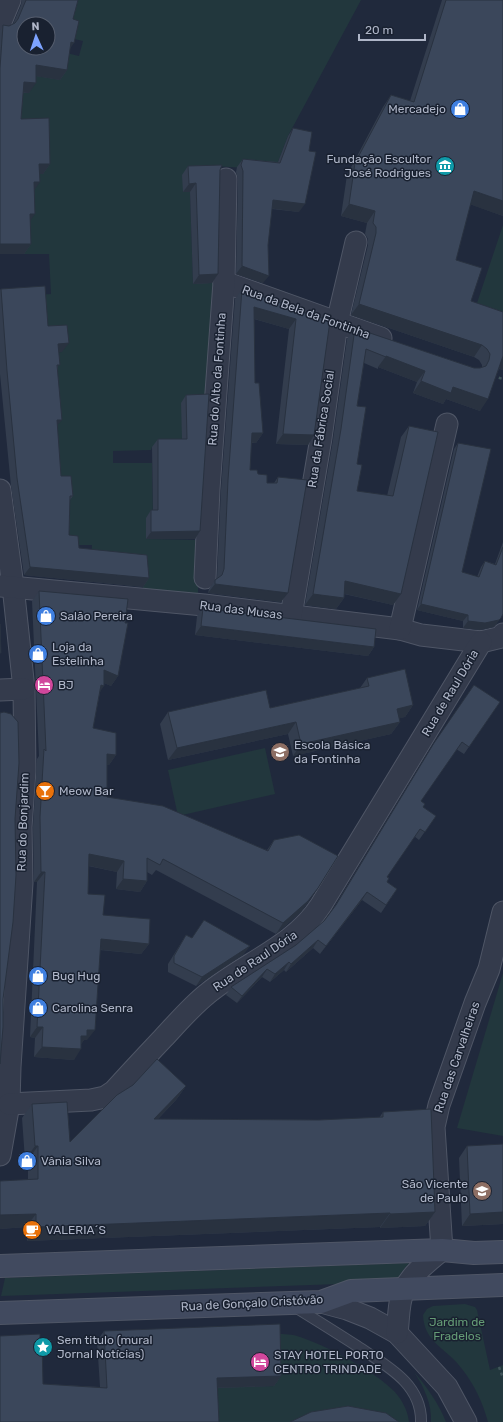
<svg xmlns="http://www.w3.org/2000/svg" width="503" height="1422" viewBox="0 0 503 1422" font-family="Rubik,sans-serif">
<rect width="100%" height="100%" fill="#20293c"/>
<!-- green -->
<g fill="#22373d">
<polygon points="73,0 361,0 288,136 275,170 215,166 190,192 193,283 217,282 207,402 182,444 152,447 151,450 113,451 113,463 152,463 153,518 146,539 199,540 198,596 143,588 141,566 91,559 92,545 72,545 0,356 62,352 42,335 39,295 51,294 49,254 24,254 24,237 0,129 0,90 29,75 58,51 79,56 83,41 70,38"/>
<polygon points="503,225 503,326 473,315"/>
<polygon points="265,748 275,794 178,816 168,770"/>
<polygon points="503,973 503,1136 457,1128"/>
<polygon points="409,1263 401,1273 396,1282 1,1296 5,1278"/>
<path d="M 465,1304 L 475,1307 L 477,1310 L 490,1370 L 503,1365 L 503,1422 L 488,1422 C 483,1403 474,1384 462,1369 C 448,1349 424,1343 423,1315 L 427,1309 L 433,1306 Z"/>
<path d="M 273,1334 C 280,1334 290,1334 297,1336 C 324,1344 376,1372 395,1392 C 402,1400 408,1411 409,1422 L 212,1422 L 210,1388 L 274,1386 Z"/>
<path d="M 414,1372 C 427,1387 439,1404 446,1422 L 431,1422 C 432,1404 424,1387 414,1372 Z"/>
</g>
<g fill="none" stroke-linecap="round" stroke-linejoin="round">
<!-- lane casing -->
<g stroke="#4f5666" stroke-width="12">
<path id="lane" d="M 295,1307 C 316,1320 337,1333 357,1346 C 385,1365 422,1383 421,1422"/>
</g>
<!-- street casing -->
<g stroke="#4f5666" stroke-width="23">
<g id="street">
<polyline points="0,24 10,0"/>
<polyline points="224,282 381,338"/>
<polyline points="0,490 13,586 24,689 25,771 21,827 22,883 10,1067 9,1104 0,1155"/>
<polyline points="205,578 209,489 224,282 226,179"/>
<polyline points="0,586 204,605 400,629 421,635 481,642 502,637 503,634"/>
<polyline points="291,616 321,438 337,323 356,242"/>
<polyline points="400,629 447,424"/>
<polyline points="0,690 24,689"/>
<path d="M 9,1104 L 91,1100 L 105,1097 L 114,1091 C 131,1072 149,1053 166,1035 C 179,1021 192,1006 207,994 C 244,963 294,947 321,905 L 481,642"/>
<polyline points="321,1302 347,1309 370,1318 397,1333 447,1387 466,1422"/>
<path d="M 397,1333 C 399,1319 398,1302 404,1290 C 412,1273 429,1261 442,1250 L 434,1127 L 439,1105 L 475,1003 L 489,969 L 503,912"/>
</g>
</g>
<!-- secondary casing -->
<g stroke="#4f5666" stroke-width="24">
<g id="secondary">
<polyline points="0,1266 442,1250 474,1253 503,1252"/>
<polyline points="0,1313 321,1302 351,1291 503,1285"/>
</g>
</g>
<!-- path -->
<g stroke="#40545a" stroke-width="2.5" stroke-dasharray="3 3" stroke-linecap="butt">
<polyline points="493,376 503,379"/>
<polyline points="499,1367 503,1378"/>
</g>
<!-- lane -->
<use href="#lane" stroke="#343b4c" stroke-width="10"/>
<!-- street -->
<use href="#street" stroke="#343b4c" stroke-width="21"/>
<!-- secondary -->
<use href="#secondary" stroke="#414a5f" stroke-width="22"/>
</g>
<!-- wall -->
<g fill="#333d4e">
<polygon points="22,0 78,0 73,19 70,49 67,70 60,80 36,76 29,93 23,93 21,119 50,164 43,174 40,174 34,189 30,221 31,244 24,254 0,254 0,30 3,25 9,26 13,24 21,5"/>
<polygon points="442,0 503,0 503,216 470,204 456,260 471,301 503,312 503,370 499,369 480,411 446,399 443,404 413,393 417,382 378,367 378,369 364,363 357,406 357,491 387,496 401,437 409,426 401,594 393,605 344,594 344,598 336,609 305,605 333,440 347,339 355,328 474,368 482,368 482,365 479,360 474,357 351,315 368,245 368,239 365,234 367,223 341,216 347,175 383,107 391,95 410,101"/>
<polygon points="293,128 299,212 272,209 263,283 236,274 238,179 236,172 237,167 243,159 278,162 288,136"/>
<polygon points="188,166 220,170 218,274 212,283 193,284 190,192 183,192 182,175"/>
<polygon points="1,289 48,326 62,352 59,352 58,368 57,426 61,476 73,496 70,500 69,535 79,548 149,578 143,587 24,575 11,486 0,374 0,290"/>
<polygon points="242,289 297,312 314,435 308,445 276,444 289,329 254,319 255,383 263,433 256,443 251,443 250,470 258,474 267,483 274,483 278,477 281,602 208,593 209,589 215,580 217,578 221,490 235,299"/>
<polygon points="186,395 200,531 195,539 146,539 146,518 151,510 153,510 152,447 158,439 182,439 181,403"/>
<polygon points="458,443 462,572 477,577 481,567 485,561 495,564 503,542 503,614 496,624 494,627 480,630 463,628 463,621 417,610 454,449"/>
<polygon points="39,591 118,676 111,686 104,683 100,692 93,728 116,755 109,765 107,765 107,797 267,850 274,840 318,888 301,912 276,934 156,870 152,875 147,872 147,881 140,892 116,889 117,872 88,866 88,894 103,915 149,944 141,954 100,950 87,1040 84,1040 81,1044 74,1060 34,1057 35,1038 30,1037 37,882 34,882 33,827 37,759 39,756 32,601"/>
<polygon points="203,608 374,647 368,656 195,635 197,616"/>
<polygon points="367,678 413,705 405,717 399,718 400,722 391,734 293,756 288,734 168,760 160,724 168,712 270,708 360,688"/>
<polygon points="474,685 500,702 464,754 456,749 421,801 423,807 436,816 419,840 414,836 387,877 387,882 397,889 381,913 362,900 320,954 313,948 286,972 284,970 270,982 262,977 237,1003 226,995 231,987 296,945 324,921 333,909 429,751"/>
<polygon points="186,935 192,938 244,954 196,986 168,972 168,964"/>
<polygon points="186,1086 176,1100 158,1119 319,1120 379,1118 383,1112 435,1212 425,1226 380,1228 380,1227 27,1241 26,1227 0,1229 0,1181 28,1180 28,1160 25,1160 22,1118 32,1104 70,1142"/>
<polygon points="467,1146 503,1224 462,1226 459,1158"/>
<polygon points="104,1331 281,1376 274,1386 218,1388 0,1422 40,1340 43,1384 100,1387 97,1341"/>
</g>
<!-- shaded-wall -->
<g fill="#293240">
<polygon points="71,42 74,43 67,53"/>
<polygon points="36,65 67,70 60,80 29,75"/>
<polygon points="24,82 36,83 29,93 17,92"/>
<polygon points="39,164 50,164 43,174 32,174"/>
<polygon points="34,182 40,182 33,192"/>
<polygon points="196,183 190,192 183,192 189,184"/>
<polygon points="474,191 503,201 503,216 466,203"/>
<polygon points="273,200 305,204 299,212 268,208"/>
<polygon points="349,204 375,211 367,223 341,216"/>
<polygon points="30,214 35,214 28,224"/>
<polygon points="0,244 31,244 24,254 0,254"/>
<polygon points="242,266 269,276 263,283 236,274"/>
<polygon points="218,274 212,283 193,284 199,275"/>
<polygon points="359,304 482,345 474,357 351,315"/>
<polygon points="254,307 296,319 289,329 248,317"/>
<polygon points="69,343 62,352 52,353 58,344"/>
<polygon points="386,356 425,371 417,382 378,367"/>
<polygon points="503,356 503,370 495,367"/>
<polygon points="421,381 453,387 488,399 480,411 446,399 443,404 413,393"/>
<polygon points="57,420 62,420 55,428"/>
<polygon points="252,433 263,433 256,443 245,442"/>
<polygon points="283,434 314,435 308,445 276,444"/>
<polygon points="200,531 195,539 146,539 151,532"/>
<polygon points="30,567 149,578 143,587 24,575"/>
<polygon points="345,581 401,594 393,605 337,592"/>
<polygon points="215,584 288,593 281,602 208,593"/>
<polygon points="313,594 344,598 336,609 305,605"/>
<polygon points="421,604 468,615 463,621 417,610"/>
<polygon points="501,618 494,627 480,630 463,628 468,621"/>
<polygon points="201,626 374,647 368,656 195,635"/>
<polygon points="104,670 118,676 111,686 97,680"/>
<polygon points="101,685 104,686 97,696"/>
<polygon points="413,705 405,717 388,721 397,709"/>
<polygon points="296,722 288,734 168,760 177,748"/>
<polygon points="400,722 391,734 293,756 301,744"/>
<polygon points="107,754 116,755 109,765 100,764"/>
<polygon points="89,854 124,861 117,872 81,864"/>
<polygon points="41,872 45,872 37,882 34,882"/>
<polygon points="123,879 147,881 140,892 116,889"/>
<polygon points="318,888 301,912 276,934 283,923"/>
<polygon points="367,892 362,900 320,954 326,946"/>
<polygon points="101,939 149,944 141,954 94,949"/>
<polygon points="318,940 313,948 286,972 291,964"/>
<polygon points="250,946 244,954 196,986 202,977"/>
<polygon points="289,962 284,970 270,982 275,974"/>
<polygon points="267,969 262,977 237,1003 242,996"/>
<polygon points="37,1027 43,1027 35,1038 30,1037"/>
<polygon points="87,1030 95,1030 87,1040 84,1040 80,1046 81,1036"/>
<polygon points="42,1047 81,1049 74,1060 34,1057"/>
<polygon points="186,1086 176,1100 144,1133 154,1119"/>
<polygon points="35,1146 38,1146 28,1160 25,1160"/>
<polygon points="435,1212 425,1226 380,1228 390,1214"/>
<polygon points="503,1212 503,1224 462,1226 470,1214"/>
<polygon points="390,1213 380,1227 27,1241 36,1227"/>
<polygon points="36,1214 26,1227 0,1229 0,1215"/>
<polygon points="281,1376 274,1386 210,1388 217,1378"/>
</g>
<!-- building -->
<g fill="#3b475b" stroke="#293240" fill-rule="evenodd">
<path d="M 26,0 L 78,0 L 73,19 L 79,21 L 74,43 L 71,42 L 67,70 L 36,65 L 36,83 L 24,82 L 21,119 L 49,118 L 50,164 L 39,164 L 40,182 L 34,182 L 35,214 L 30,214 L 31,244 L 0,244 L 0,68 L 3,25 L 9,26 L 15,23 L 18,19 ZM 24,24 L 48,24 L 48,48 L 24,48 Z"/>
<polygon points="446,0 503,0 503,201 474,191 456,260 482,268 471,301 503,312 503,356 488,399 453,387 451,393 421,381 425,371 386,356 386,357 366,349 357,406 366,407 357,464 362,465 357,491 393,496 409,426 438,432 401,594 345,581 344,598 313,594 341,429 355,328 474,368 480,368 486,366 489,360 490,354 487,349 482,345 359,304 376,233 376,227 373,223 375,211 349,204 355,163 391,95 414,102"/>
<polygon points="293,128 312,132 309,151 316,152 305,204 273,200 268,245 269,276 242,266 243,171 241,165 243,159 280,163"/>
<polygon points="222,165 220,170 218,274 199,275 196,183 189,184 188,166"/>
<polygon points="45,286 48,326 67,325 69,343 58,344 60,365 57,365 62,420 57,420 61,476 71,476 73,496 70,496 69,535 78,536 79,548 147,555 149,578 30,567 17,478 7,371 1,289"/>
<polygon points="242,289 297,309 297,312 307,313 330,321 314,435 283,434 296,319 254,307 255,383 259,383 263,433 252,433 250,470 257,470 258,474 267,475 267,483 277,483 278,477 307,480 288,593 215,584 215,580 222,575 224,569 228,480"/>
<polygon points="209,394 200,531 151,532 151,510 158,510 158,439 187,439 186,395"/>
<polygon points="458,443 491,449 462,572 479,577 485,561 496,565 503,547 503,614 501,618 499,620 485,623 468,621 468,615 421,604"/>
<polygon points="39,591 128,599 125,623 128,623 118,676 104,670 104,686 101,685 93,728 116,733 116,755 107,754 107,797 163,806 268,851 274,840 299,835 338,856 318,888 308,901 283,923 163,859 160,865 147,858 147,881 123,879 124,861 89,854 88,894 105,895 103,915 150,919 149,944 101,939 95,1030 87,1030 87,1036 81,1036 81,1049 42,1047 43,1027 37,1027 45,872 41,872 40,817 44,749 46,751"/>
<polygon points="203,608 376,629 374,647 201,626"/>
<polygon points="0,624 1,653 0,653"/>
<polygon points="405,669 413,705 397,709 400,722 301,744 296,722 177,748 168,712 266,690 270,708 369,686 367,678"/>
<polygon points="474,685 500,702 469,747 462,742 421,801 425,804 423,807 436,816 425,832 420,829 387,877 389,878 387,882 397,889 386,905 367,892 326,946 318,940 291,964 289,962 275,974 267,969 242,996 231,987 296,945 324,921 336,905 434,743"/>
<polygon points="4,712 11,714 18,722 19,763 15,819 16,875 13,922 3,999 3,1027 0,1064 0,713"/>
<polygon points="204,920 250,946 202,977 174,963 174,956 186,935 192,938"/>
<polygon points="157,1059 186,1086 154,1119 319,1120 383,1117 383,1112 431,1109 435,1212 390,1214 390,1213 36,1227 36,1214 0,1215 0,1181 38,1179 38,1146 35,1146 32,1104 67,1102 70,1142 117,1095 133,1085"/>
<polygon points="503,1144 503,1212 470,1214 467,1146"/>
<polygon points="280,1324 281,1376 217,1378 219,1422 0,1422 0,1336 40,1334 40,1340 42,1340 43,1384 107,1388 104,1331"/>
<polygon points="348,1406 386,1413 399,1422 290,1422 311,1412"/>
</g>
<!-- icons -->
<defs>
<g id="shop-disc" transform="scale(1)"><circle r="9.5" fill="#3f7fe0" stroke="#192130"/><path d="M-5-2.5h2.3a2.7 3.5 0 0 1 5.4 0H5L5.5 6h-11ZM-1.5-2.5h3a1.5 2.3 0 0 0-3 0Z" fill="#fff"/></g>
<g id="museum-disc" transform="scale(1)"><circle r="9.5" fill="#0f9aa8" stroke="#192130"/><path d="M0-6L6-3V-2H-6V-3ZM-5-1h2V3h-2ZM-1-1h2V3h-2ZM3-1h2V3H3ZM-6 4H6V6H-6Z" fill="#fff"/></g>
<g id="hotel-disc" transform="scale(1)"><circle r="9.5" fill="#d1479c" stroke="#192130"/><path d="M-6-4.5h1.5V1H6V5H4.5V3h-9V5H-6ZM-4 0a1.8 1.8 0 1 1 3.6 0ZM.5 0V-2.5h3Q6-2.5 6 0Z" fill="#fff"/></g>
<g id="school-disc" transform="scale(1)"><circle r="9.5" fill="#8d6e63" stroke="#192130"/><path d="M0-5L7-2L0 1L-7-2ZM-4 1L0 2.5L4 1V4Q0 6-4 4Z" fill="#fff"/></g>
<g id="bar-disc" transform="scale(1)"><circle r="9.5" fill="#e8710a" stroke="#192130"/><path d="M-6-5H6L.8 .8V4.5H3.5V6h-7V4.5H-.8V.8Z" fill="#fff"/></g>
<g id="cafe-disc" transform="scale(1)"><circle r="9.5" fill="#e8710a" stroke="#192130"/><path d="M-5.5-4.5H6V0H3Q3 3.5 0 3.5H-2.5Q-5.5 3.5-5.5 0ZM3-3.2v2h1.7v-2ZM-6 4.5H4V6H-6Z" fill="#fff"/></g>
<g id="sight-disc" transform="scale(1)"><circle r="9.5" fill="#0f9aa8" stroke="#192130"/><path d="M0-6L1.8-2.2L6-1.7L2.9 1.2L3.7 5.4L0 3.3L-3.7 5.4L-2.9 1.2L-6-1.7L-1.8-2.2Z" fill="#fff"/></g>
</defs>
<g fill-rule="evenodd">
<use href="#shop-disc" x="460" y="109"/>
<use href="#museum-disc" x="445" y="166"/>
<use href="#shop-disc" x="46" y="616"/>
<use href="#shop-disc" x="38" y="654"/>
<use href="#hotel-disc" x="44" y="685"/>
<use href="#school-disc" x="280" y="752"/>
<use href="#bar-disc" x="45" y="791"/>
<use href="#shop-disc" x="38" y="976"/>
<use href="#shop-disc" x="38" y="1008"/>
<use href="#shop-disc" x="27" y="1161"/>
<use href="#school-disc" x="482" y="1191"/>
<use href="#cafe-disc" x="32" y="1230"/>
<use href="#sight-disc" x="43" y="1347"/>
<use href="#hotel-disc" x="260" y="1362"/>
</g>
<g text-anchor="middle" stroke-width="3" stroke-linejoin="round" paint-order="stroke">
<!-- poi labels -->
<g font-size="12" fill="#afb6c8" stroke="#192130" text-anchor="start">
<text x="446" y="113" text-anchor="end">Mercadejo</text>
<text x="431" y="163" text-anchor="end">Fundação Escultor<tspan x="431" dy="14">José Rodrigues</tspan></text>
<text x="60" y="620">Salão Pereira</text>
<text x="52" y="651">Loja da<tspan x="52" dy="14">Estelinha</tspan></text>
<text x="58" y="689">BJ</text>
<text x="294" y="749">Escola Básica<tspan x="294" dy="14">da Fontinha</tspan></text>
<text x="59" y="795">Meow Bar</text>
<text x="52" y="980">Bug Hug</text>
<text x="52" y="1012">Carolina Senra</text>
<text x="41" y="1165">Vânia Silva</text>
<text x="468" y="1188" text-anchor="end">São Vicente<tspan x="468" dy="14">de Paulo</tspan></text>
<text x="46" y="1234">VALERIA´S</text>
<text x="57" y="1344">Sem titulo (mural<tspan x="57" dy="14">Jornal Notícias)</tspan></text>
<text x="274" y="1359">STAY HOTEL PORTO<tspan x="274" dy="14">CENTRO TRINDADE</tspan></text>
</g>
<!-- street labels -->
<g font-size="12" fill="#afb6c8" stroke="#192130">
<text transform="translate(306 312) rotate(20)" y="4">Rua da Bela da Fontinha</text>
<text transform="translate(217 379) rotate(-86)" y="4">Rua do Alto da Fontinha</text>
<text transform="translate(321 429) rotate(-81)" y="4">Rua da Fábrica Social</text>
<text transform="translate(241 610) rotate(7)" y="4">Rua das Musas</text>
<text transform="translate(450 693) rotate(-59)" y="4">Rua de Raul Dória</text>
<text transform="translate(23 822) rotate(-88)" y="4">Rua do Bonjardim</text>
<text transform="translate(255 961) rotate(-34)" y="4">Rua de Raul Dória</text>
<text transform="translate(457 1057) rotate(-71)" y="4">Rua das Carvalheiras</text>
<text transform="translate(252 1303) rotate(-3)" y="4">Rua de Gonçalo Cristóvão</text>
</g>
<!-- park labels -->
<g font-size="12" fill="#649b75" stroke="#192130">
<text x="457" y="1326">Jardim de<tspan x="457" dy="14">Fradelos</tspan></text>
</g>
</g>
<!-- north arrow -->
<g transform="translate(36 36) rotate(357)"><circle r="19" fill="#192130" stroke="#555d6d"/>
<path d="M0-3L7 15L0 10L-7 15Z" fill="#7da3ff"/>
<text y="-6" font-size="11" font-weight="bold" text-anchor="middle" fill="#afb6c8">N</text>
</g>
<!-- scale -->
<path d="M359 34v6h66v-6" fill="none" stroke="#afb6c8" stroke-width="2"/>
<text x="365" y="34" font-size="12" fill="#afb6c8" stroke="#192130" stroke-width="3" paint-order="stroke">20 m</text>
</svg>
